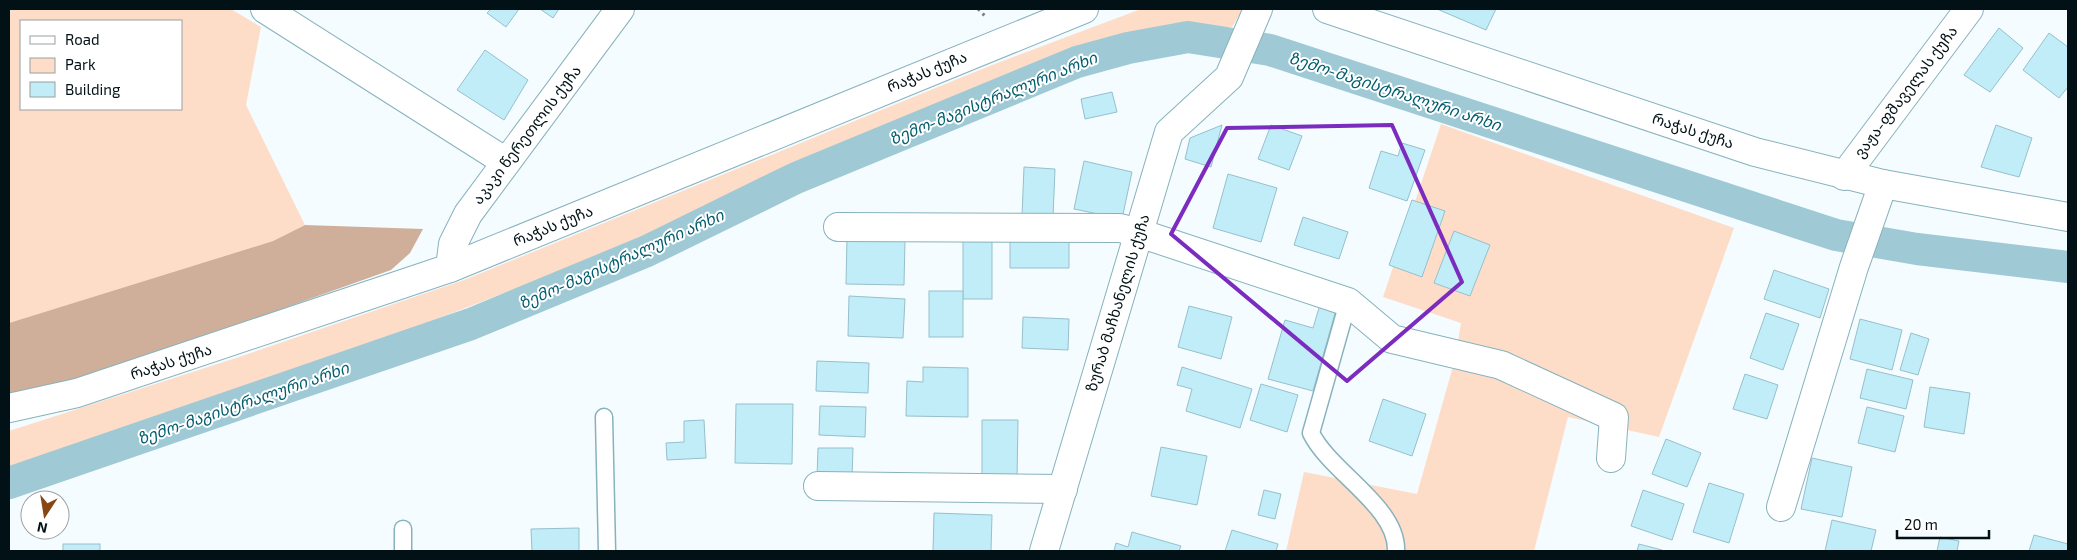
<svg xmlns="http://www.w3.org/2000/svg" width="2077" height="560" viewBox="0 0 2077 560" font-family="'Exo 2','Noto Sans Georgian',sans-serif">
<rect width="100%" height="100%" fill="#f4fcff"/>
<!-- green -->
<g fill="#feddc8" fill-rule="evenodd">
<path d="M 9,9 L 231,9 L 261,27 L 246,105 L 305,225 L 273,241 L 9,323 ZM 21,21 L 181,21 L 181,109 L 21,109 Z"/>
<polygon points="1141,9 1243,9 1232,27 1171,27 1052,61 632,244 421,325 9,468 9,431 236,358 464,280 987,67"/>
<polygon points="1441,124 1734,228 1659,437 1568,417 1534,551 1286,551 1304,472 1417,494 1455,359 1461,323 1383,297"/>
</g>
<!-- forest -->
<polygon fill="#d0af9a" points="305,225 423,229 410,253 391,270 87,378 9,395 9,323 273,241"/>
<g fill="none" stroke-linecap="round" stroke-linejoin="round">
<!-- canal -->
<polyline stroke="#9fcad5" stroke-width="32" points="9,483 471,324 647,251 796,178 1077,62 1128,48 1188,37 1270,50 1836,235 1917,249 2068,267"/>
</g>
<!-- building -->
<g fill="#c1edf8" stroke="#95c0cc">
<polygon points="491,9 519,9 506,27 487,13"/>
<polygon points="540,9 559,9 553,18"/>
<polygon points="1437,9 1496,9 1486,30"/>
<polygon points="1999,28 2023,48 1990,92 1964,75"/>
<polygon points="2049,33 2068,47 2068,87 2059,98 2023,70"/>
<polygon points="485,50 528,80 504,120 457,90"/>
<polygon points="1112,92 1117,112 1085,119 1081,99"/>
<polygon points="1222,125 1211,167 1185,159 1190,138"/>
<polygon points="1271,125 1302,136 1289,170 1258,159"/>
<polygon points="1996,125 2032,138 2019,177 1981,167"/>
<polygon points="1402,143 1425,150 1407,201 1369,188 1381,151 1398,156"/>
<polygon points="1084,161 1132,172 1122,219 1074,209"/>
<polygon points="1024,167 1055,169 1053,217 1022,216"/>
<polygon points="1228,174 1277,188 1261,242 1213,228"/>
<polygon points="1412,200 1445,211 1422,277 1389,265"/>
<polygon points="1303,217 1348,232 1339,259 1294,245"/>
<polygon points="1454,231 1490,245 1470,296 1434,283"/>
<polygon points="1010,235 1069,236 1069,268 1010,268"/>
<rect x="963" y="238" width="29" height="61"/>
<polygon points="847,239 905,240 904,285 846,284"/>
<polygon points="1774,270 1829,289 1820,318 1764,299"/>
<rect x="929" y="291" width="34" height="46"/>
<polygon points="849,296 905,299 903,338 848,336"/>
<polygon points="1322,298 1338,303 1313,391 1268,379 1285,320 1313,328"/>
<polygon points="1189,306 1232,317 1221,359 1178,347"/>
<polygon points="1766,313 1799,324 1783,370 1750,358"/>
<polygon points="1023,317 1069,319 1068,350 1022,348"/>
<polygon points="1860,319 1902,330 1892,370 1850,359"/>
<polygon points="1911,333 1929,339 1918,375 1900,370"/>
<polygon points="817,361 869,363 868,393 816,391"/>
<polygon points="923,367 968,368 968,417 906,416 907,381 923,382"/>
<polygon points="1182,367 1252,389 1240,428 1186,411 1192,389 1177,385"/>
<polygon points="1867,369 1913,380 1906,409 1860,398"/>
<polygon points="1745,374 1778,385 1767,419 1733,409"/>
<polygon points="1261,384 1298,395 1287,432 1250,420"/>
<polygon points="1930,387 1970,393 1964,434 1924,427"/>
<polygon points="1383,399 1426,414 1412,456 1369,441"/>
<polygon points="736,404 793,404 792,464 735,463"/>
<polygon points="820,406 866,407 865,437 819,435"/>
<polygon points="1867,407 1904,416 1895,452 1858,443"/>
<polygon points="704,420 706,458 667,460 666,443 684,442 684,421"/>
<polygon points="982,420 1018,420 1017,479 982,478"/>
<polygon points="1666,439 1701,453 1687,487 1652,474"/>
<polygon points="1161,447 1207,456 1197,505 1151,496"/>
<polygon points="818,448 853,448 852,478 817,477"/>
<polygon points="1812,458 1852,467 1842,517 1801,509"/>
<polygon points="1709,483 1744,494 1729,543 1693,532"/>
<polygon points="1264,490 1281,494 1275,519 1258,515"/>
<polygon points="1643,490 1684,504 1672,540 1631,526"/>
<polygon points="934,513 992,515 991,551 933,551"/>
<polygon points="1832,520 1876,530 1871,551 1825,551"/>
<polygon points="579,528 579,551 532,551 531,529"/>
<polygon points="1232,530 1278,544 1276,551 1225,551"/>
<polygon points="1132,532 1181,546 1179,551 1114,551 1116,543 1128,547"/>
<polygon points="2034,535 2068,544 2068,551 2029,551"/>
<polygon points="1940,537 1959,541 1957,551 1937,551"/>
<rect x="63" y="544" width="37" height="7"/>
<polygon points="1639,544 1662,550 1661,551 1637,551"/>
</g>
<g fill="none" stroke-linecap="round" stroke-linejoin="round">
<!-- service casing -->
<g stroke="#87b2bd" stroke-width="19">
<g id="service">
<path d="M 1348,302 L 1311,433 C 1330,472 1398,507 1396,551"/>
<polyline points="604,417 607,551"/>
<polyline points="403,529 403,551"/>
</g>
</g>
<!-- minor casing -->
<g stroke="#87b2bd" stroke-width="30">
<g id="minor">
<polyline points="265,9 506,162"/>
<polyline points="1327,9 1755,152 1883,184 2068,217"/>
<polyline points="1844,176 1969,9"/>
<polyline points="838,227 1120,228 1139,233 1348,302 1392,339 1501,365 1614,417 1611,458"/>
<polyline points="450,268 453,244 468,214 620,9"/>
<polyline points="9,408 77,393 450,268 1084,9"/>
<polyline points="818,486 1063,489"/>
<polyline points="1781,507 1854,267 1883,184"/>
<polyline points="1044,551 1169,132 1229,77 1258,9"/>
</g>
</g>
<!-- path -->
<polyline stroke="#768185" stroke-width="3" stroke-dasharray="2.5 4" stroke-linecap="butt" points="978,9 986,17"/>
<!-- service -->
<use href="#service" stroke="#fff" stroke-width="16"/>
<!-- minor -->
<use href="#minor" stroke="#fff" stroke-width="28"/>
</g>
<!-- marked area -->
<path fill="none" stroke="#7b2cbf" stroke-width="4" stroke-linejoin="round" d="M 1392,125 L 1462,282 L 1347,381 L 1171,234 L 1227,128 Z"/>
<g text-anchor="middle" stroke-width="4" stroke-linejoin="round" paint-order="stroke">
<!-- street labels -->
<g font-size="15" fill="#021115" stroke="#fff">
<text transform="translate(927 72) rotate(-22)" y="5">რაჭას ქუჩა</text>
<text transform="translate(1906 92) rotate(-53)" y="5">ვაჟა-ფშაველას ქუჩა</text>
<text transform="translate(1693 131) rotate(18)" y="5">რაჭას ქუჩა</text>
<text transform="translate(527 135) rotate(-53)" y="5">აკაკი წერეთლის ქუჩა</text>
<text transform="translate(553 226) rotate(-22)" y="5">რაჭას ქუჩა</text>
<text transform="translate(1118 303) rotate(-73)" y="5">ზურაბ მაჩხანელის ქუჩა</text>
<text transform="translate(171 362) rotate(-18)" y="5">რაჭას ქუჩა</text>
</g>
<!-- water labels -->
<g font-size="16" font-style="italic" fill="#025d6e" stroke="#fff">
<text transform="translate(1395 91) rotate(18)" y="6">ზემო-მაგისტრალური არხი</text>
<text transform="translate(993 98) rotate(-22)" y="6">ზემო-მაგისტრალური არხი</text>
<text transform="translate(621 259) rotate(-24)" y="6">ზემო-მაგისტრალური არხი</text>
<text transform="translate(243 403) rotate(-19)" y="6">ზემო-მაგისტრალური არხი</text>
</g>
</g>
<!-- border -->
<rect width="2077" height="560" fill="none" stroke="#021115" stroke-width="20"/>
<!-- legend -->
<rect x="20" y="20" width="162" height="90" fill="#ffffff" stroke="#9aa0a1"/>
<rect x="30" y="36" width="25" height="8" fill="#ffffff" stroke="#9aa0a1"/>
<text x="65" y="45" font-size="15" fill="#021115">Road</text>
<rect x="30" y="58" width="25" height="15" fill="#feddc8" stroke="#9aa0a1"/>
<text x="65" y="70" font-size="15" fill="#021115">Park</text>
<rect x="30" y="82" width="25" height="15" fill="#c1edf8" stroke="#9aa0a1"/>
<text x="65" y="95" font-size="15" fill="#021115">Building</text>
<!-- north arrow -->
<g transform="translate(45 515) rotate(192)"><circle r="24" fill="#ffffff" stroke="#9aa0a1"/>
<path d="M0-4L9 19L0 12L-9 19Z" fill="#884712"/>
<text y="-8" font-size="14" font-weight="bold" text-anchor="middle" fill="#021115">N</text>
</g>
<!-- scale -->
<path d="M1897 530v8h92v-8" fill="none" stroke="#021115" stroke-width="2.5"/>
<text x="1904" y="530" font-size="15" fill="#021115" stroke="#ffffff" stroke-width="4" paint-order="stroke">20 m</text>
</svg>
